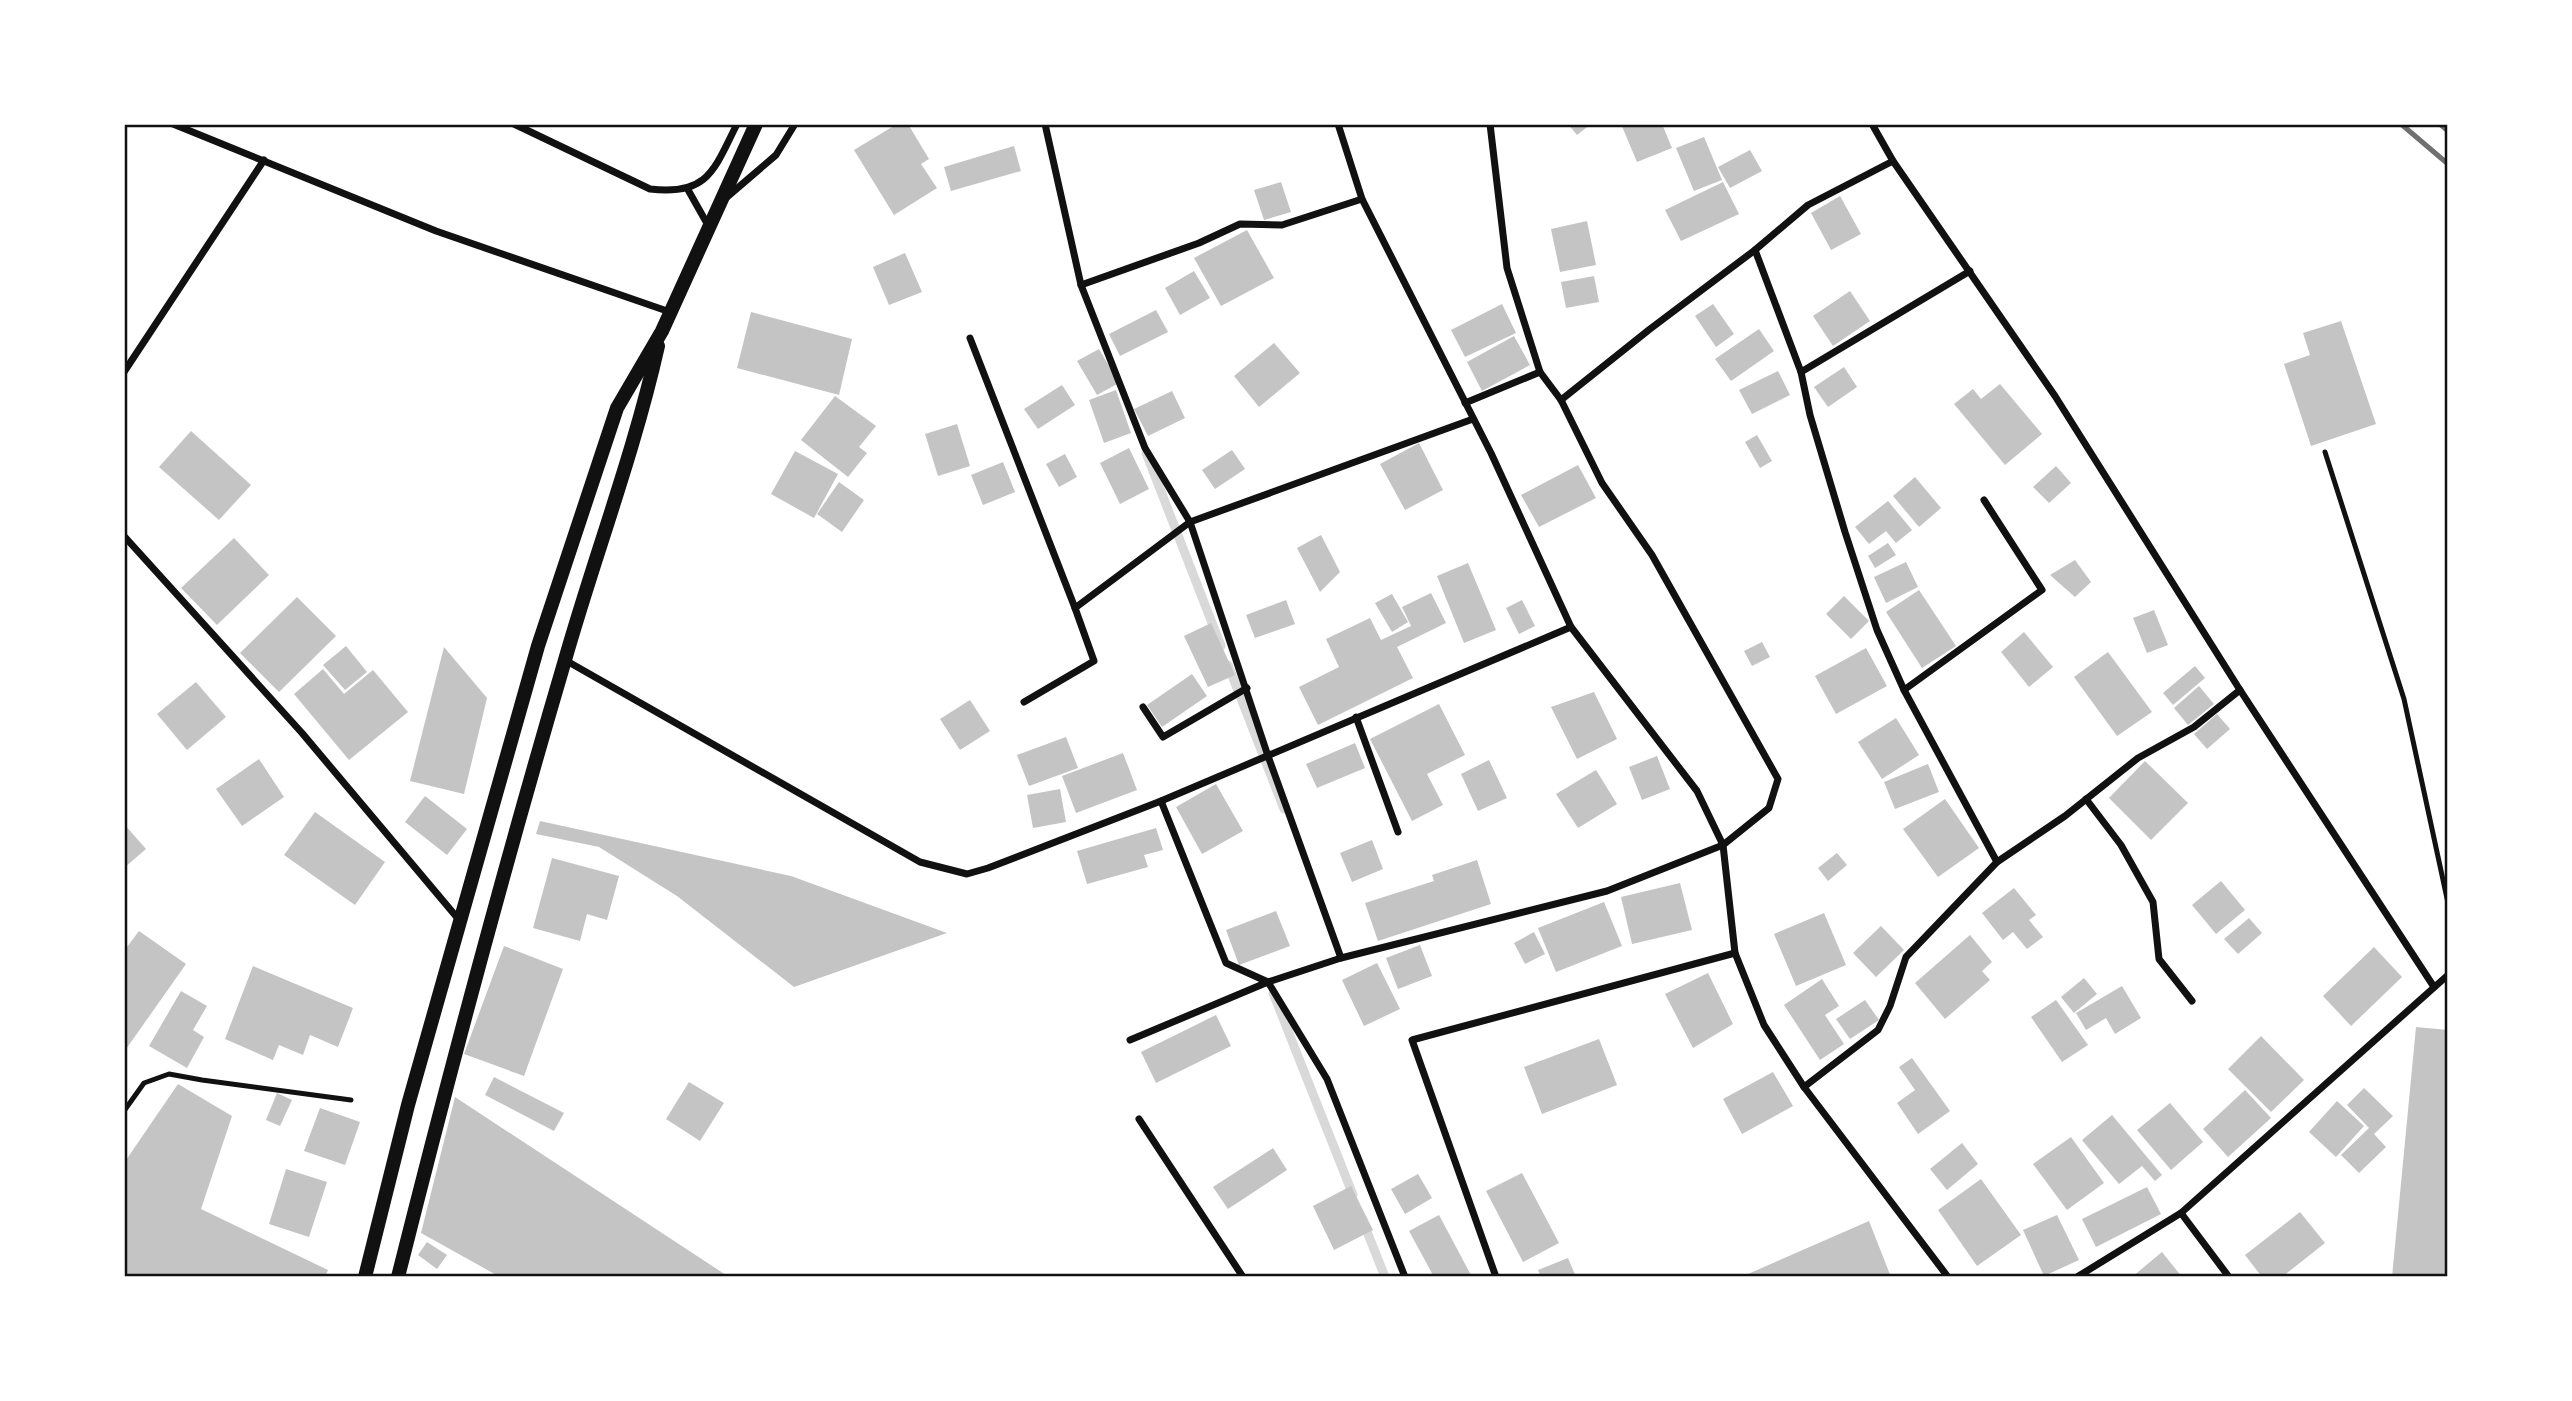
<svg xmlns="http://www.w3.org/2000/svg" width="2572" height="1401" viewBox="0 0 2572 1401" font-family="'Work Sans',sans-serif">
<rect width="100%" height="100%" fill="#fff"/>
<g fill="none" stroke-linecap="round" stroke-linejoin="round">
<!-- stream -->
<g stroke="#d9d9d9" stroke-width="9">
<polyline points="1146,453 1221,646"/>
<polyline points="1228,665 1284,809"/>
<polyline points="1273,993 1353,1195"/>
<polyline points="1364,1224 1385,1277"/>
</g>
</g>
<!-- building -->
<g fill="#c4c4c4">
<polygon points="897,124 908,124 929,159 921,164 937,188 894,215 854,150"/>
<polygon points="1568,124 1591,124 1577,135"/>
<polygon points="1621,124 1662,124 1672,148 1637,162"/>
<polygon points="1704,137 1722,180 1694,191 1676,148"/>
<polygon points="1014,146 1021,171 951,191 944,167"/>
<polygon points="1750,150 1762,171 1730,188 1718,167"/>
<polygon points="1281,182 1291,212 1264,220 1254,190"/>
<polygon points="1723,182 1739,214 1681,241 1665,210"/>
<polygon points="1840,196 1861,234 1831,250 1811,213"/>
<polygon points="1587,221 1596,265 1560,272 1551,229"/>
<polygon points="1247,230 1274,278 1221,306 1194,258"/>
<polygon points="905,253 922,292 889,305 873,267"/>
<polygon points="1194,271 1210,298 1180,315 1165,288"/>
<polygon points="1594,276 1599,302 1566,308 1561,282"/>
<polygon points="1850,291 1870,321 1833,346 1813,316"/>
<polygon points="1502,304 1516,333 1465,357 1451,330"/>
<polygon points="1713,304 1734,334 1716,347 1695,316"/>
<polygon points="1156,310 1168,332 1120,356 1109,334"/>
<polygon points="751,312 852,339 839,395 737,368"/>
<polygon points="2341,321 2376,424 2311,446 2284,364 2310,355 2303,333"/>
<polygon points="1759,329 1774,351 1731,381 1715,359"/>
<polygon points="1514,336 1530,365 1482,391 1467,362"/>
<polygon points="1274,343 1300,373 1259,407 1234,376"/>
<polygon points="1099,349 1119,383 1097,395 1077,361"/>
<polygon points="1844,367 1857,387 1828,407 1814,387"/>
<polygon points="1778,371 1790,395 1752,414 1739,390"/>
<polygon points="2000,384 2042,434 2005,465 1954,404 1973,389 1981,399"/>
<polygon points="1062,385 1075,405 1038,429 1024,409"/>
<polygon points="1116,390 1131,433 1104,443 1089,400"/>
<polygon points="1172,391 1185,418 1148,436 1134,409"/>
<polygon points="835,396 876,426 859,447 867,453 848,477 801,440"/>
<polygon points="957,424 970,466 938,476 925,434"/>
<polygon points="191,431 251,485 219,520 159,467"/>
<polygon points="1757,435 1772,461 1760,468 1745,442"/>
<polygon points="1419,443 1443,490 1405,510 1380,464"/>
<polygon points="1129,448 1149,489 1120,504 1100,463"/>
<polygon points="1232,450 1245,469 1215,489 1202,470"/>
<polygon points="795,451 838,474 814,518 771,494"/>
<polygon points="1065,454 1077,477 1059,487 1046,464"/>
<polygon points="1003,462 1015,492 983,505 971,475"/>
<polygon points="1578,465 1596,498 1539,527 1521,495"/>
<polygon points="2056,466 2071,483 2049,503 2033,487"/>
<polygon points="1915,477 1941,508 1919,527 1893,496"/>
<polygon points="839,482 864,500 842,532 817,514"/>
<polygon points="1888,501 1912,530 1896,543 1886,531 1869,544 1855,527"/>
<polygon points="1321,535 1340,572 1320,592 1297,548"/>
<polygon points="234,538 269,575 217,625 181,588"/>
<polygon points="1888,543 1896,555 1875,568 1868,556"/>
<polygon points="2075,560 2091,582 2075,597 2050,575"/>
<polygon points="1906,562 1918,587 1886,603 1874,577"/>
<polygon points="1468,563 1496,630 1464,643 1437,576"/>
<polygon points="1919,590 1956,646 1922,668 1886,612"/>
<polygon points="1431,593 1446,623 1397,647 1413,678 1318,725 1299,687 1339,667 1326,639 1370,618 1381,640 1411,626 1402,607"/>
<polygon points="1392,594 1408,622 1392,632 1375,603"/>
<polygon points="1844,596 1869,621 1851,639 1826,614"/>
<polygon points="297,597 336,636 279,692 240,653"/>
<polygon points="1286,600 1295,624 1255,638 1246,615"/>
<polygon points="1522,600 1535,626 1519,634 1506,608"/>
<polygon points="2154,610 2168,645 2147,653 2133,618"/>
<polygon points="1211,623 1235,675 1208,687 1184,636"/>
<polygon points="2024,632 2053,667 2029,687 2001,652"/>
<polygon points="1762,642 1770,657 1752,666 1744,651"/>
<polygon points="346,646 367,672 345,690 323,665"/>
<polygon points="444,647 487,698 464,794 410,781"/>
<polygon points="1866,648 1887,686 1836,714 1815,676"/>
<polygon points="2108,652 2152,712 2117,736 2074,677"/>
<polygon points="2195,666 2205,678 2173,705 2163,693"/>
<polygon points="323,669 344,694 373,670 408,712 349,760 294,694"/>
<polygon points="1192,674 1207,696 1162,727 1147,705"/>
<polygon points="196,682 226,717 187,750 157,714"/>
<polygon points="2199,686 2214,704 2188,725 2174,708"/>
<polygon points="1594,692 1617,739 1577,759 1551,707"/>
<polygon points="970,700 990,731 960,750 940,719"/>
<polygon points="1439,704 1465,755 1427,774 1443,805 1412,821 1370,739"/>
<polygon points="2217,714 2230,729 2207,749 2194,734"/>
<polygon points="1896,718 1919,755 1882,779 1858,742"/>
<polygon points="1066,737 1078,768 1029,786 1017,755"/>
<polygon points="1355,743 1365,768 1317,788 1306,764"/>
<polygon points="1123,753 1137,790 1076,813 1062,776"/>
<polygon points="1657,756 1670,789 1642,800 1629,767"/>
<polygon points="259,759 284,797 242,826 216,789"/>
<polygon points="1489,760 1507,798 1478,811 1461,774"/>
<polygon points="2145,761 2188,803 2151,840 2109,798"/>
<polygon points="1928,764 1939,792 1895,809 1884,782"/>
<polygon points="1596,770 1617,804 1578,828 1556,794"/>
<polygon points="1216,784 1243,831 1202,854 1176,807"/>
<polygon points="1060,789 1066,822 1033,828 1027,795"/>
<polygon points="425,796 467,829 447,855 405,822"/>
<polygon points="1945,799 1979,848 1938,877 1903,829"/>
<polygon points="315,812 385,862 355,905 284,855"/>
<polygon points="540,821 791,876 947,933 794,987 677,896 599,847 536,834"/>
<polygon points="124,824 146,849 124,868"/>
<polygon points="1156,828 1163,850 1144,855 1148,867 1087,884 1077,851"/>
<polygon points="1372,840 1383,869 1352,882 1340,853"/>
<polygon points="1837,853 1847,865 1828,881 1818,868"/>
<polygon points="552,858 619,876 607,920 587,914 580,941 533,928"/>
<polygon points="1477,860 1491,904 1378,941 1365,903 1434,881 1432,875"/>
<polygon points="2221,881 2245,910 2216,934 2192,905"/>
<polygon points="1680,883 1692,930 1632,944 1621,897"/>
<polygon points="2014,888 2036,915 2029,920 2043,937 2027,949 2013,932 2003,940 1982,913"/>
<polygon points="1604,902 1622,946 1556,972 1538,928"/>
<polygon points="1276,911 1290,946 1239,965 1226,930"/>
<polygon points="1824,913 1846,965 1796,986 1774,934"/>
<polygon points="2249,918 2262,933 2238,954 2224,939"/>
<polygon points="1881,926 1904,950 1876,977 1853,953"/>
<polygon points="139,931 186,964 124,1052 124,951"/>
<polygon points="1534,932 1545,954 1525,964 1514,943"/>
<polygon points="1970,935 1992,962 1982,971 1990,980 1945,1019 1915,983"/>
<polygon points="1420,945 1432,976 1398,989 1386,958"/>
<polygon points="504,946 563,969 524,1076 464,1054"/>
<polygon points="2374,947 2402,977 2351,1026 2323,996"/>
<polygon points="1377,963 1400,1009 1364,1026 1342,980"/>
<polygon points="253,966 353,1008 338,1047 310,1035 303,1055 279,1045 273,1060 225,1039"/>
<polygon points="1708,973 1733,1024 1693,1048 1665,994"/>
<polygon points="2084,978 2097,994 2074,1013 2061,997"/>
<polygon points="1822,979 1839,1006 1825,1015 1844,1044 1820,1060 1784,1005"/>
<polygon points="2122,986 2141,1018 2115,1034 2106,1018 2086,1030 2076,1013"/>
<polygon points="181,991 207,1006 193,1030 204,1037 187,1068 149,1046"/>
<polygon points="1865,1000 1879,1020 1850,1039 1836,1019"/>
<polygon points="2056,1000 2088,1045 2062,1062 2031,1017"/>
<polygon points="1216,1015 1231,1046 1156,1083 1141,1052"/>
<polygon points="2416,1027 2448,1030 2448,1277 2392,1277"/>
<polygon points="2261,1036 2304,1080 2271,1112 2228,1069"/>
<polygon points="1599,1039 1617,1085 1542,1114 1524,1067"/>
<polygon points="1912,1058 1950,1111 1918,1134 1897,1103 1915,1090 1899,1067"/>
<polygon points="1773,1072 1793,1106 1742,1134 1723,1099"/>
<polygon points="494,1077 564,1113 554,1131 485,1095"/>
<polygon points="689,1082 724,1103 700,1141 666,1119"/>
<polygon points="178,1084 232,1116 201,1209 328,1270 325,1277 124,1277 124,1163"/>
<polygon points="2364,1088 2393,1116 2374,1134 2386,1147 2359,1173 2341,1155 2369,1128 2347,1105"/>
<polygon points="2245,1090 2271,1118 2228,1157 2203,1129"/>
<polygon points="277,1093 292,1100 280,1126 266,1120"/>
<polygon points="455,1097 729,1277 500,1277 421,1233"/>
<polygon points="2337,1101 2364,1126 2336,1157 2309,1132"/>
<polygon points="2170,1103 2203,1142 2171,1170 2137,1130"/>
<polygon points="320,1108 360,1122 345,1165 304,1151"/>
<polygon points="2112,1115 2162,1175 2155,1181 2142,1166 2119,1184 2082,1140"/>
<polygon points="2071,1137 2104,1183 2067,1210 2033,1164"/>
<polygon points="1962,1143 1978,1164 1947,1190 1930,1169"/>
<polygon points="1273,1148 1287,1170 1228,1209 1213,1187"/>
<polygon points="286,1169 327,1182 309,1237 269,1224"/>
<polygon points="1522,1173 1559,1243 1523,1262 1486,1191"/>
<polygon points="1418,1174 1432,1198 1405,1214 1391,1189"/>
<polygon points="1981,1179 2021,1235 1977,1266 1938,1210"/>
<polygon points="1351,1186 1373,1230 1334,1250 1313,1206"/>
<polygon points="2147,1187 2161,1214 2096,1247 2082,1219"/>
<polygon points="2300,1212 2325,1243 2282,1277 2262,1277 2245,1255"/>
<polygon points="1439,1215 1472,1277 1434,1277 1409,1231"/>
<polygon points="2057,1215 2079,1260 2044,1276 2023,1230"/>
<polygon points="1869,1221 1891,1277 1741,1277"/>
<polygon points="427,1242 447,1255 437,1269 418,1255"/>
<polygon points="2162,1252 2182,1277 2132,1277"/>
<polygon points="1568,1258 1576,1277 1541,1277 1538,1270"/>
</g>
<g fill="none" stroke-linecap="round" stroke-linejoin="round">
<!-- service -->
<g stroke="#111" stroke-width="5">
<polyline points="2325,452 2404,699 2448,903"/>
<polyline points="124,1111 144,1083 169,1074 202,1080 351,1100"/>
</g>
<!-- minor -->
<g stroke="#111" stroke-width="7">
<polyline points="173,124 436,231 670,312"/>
<path d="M 514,124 L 650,189 C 708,196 714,170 737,124"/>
<polyline points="1045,124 1081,285 1145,448 1190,522 1268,756 1341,958 1607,891 1723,845 1769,808 1778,779 1652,555 1602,483 1561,400 1540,372 1507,268 1490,124"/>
<polyline points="1338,124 1362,199 1491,453 1571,627 1697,791 1723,845 1735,953 1764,1025 1804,1087 1948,1277"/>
<polyline points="1872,124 1893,161 2055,396 2240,690 2434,987"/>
<polyline points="1893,161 1808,205 1755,250 1801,372 1810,415 1845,532 1877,630 1904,690 1997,862"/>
<polyline points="687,188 709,227"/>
<polyline points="727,197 776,155 795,124"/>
<polyline points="1081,285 1199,243 1240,224 1282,225 1362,199"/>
<polyline points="970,338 1075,608 1190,522 1473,419"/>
<polyline points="124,372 264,160"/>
<polyline points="1801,372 1970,271"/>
<polyline points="1561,400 1650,329 1755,250"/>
<polyline points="1465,403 1540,372"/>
<polyline points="124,536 302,733 460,921"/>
<polyline points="565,660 920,862 967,874 988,868 1161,801 1571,627"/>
<polyline points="1904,690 2042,590 1984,500"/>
<polyline points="1024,702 1094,661 1075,608"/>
<polyline points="1143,707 1163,737 1247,688"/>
<polyline points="1356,717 1398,832"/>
<polyline points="2086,799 2121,845 2153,902 2159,959 2192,1001"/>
<polyline points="1161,801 1226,963 1268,982"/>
<polyline points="1341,958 1268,982 1327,1079 1405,1277"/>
<polyline points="1130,1040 1268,982"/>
<polyline points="1804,1087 1878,1030 1890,1006 1906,957 1997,862 2065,816 2138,758 2194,727 2240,690"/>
<polyline points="1139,1119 1243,1277"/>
<polyline points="2181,1213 2229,1277"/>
<polyline points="1496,1277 1412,1040 1735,953"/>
<polyline points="2077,1277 2181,1213 2448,975"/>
</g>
<!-- secondary -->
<g stroke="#111" stroke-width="14">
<polyline points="365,1277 408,1105 538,646 617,408 662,331 756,124"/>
<path d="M 398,1277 C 450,1070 505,864 565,660 C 595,555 634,453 658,346"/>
</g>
<!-- rail -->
<g stroke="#707070" stroke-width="5">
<polyline points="2401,124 2448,164"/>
<polyline points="2440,124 2448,131"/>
</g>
</g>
<!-- border -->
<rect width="2572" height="1401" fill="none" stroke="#ffffff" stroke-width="252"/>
<rect x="126" y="126" width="2320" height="1149" fill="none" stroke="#111" stroke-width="2.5"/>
</svg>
